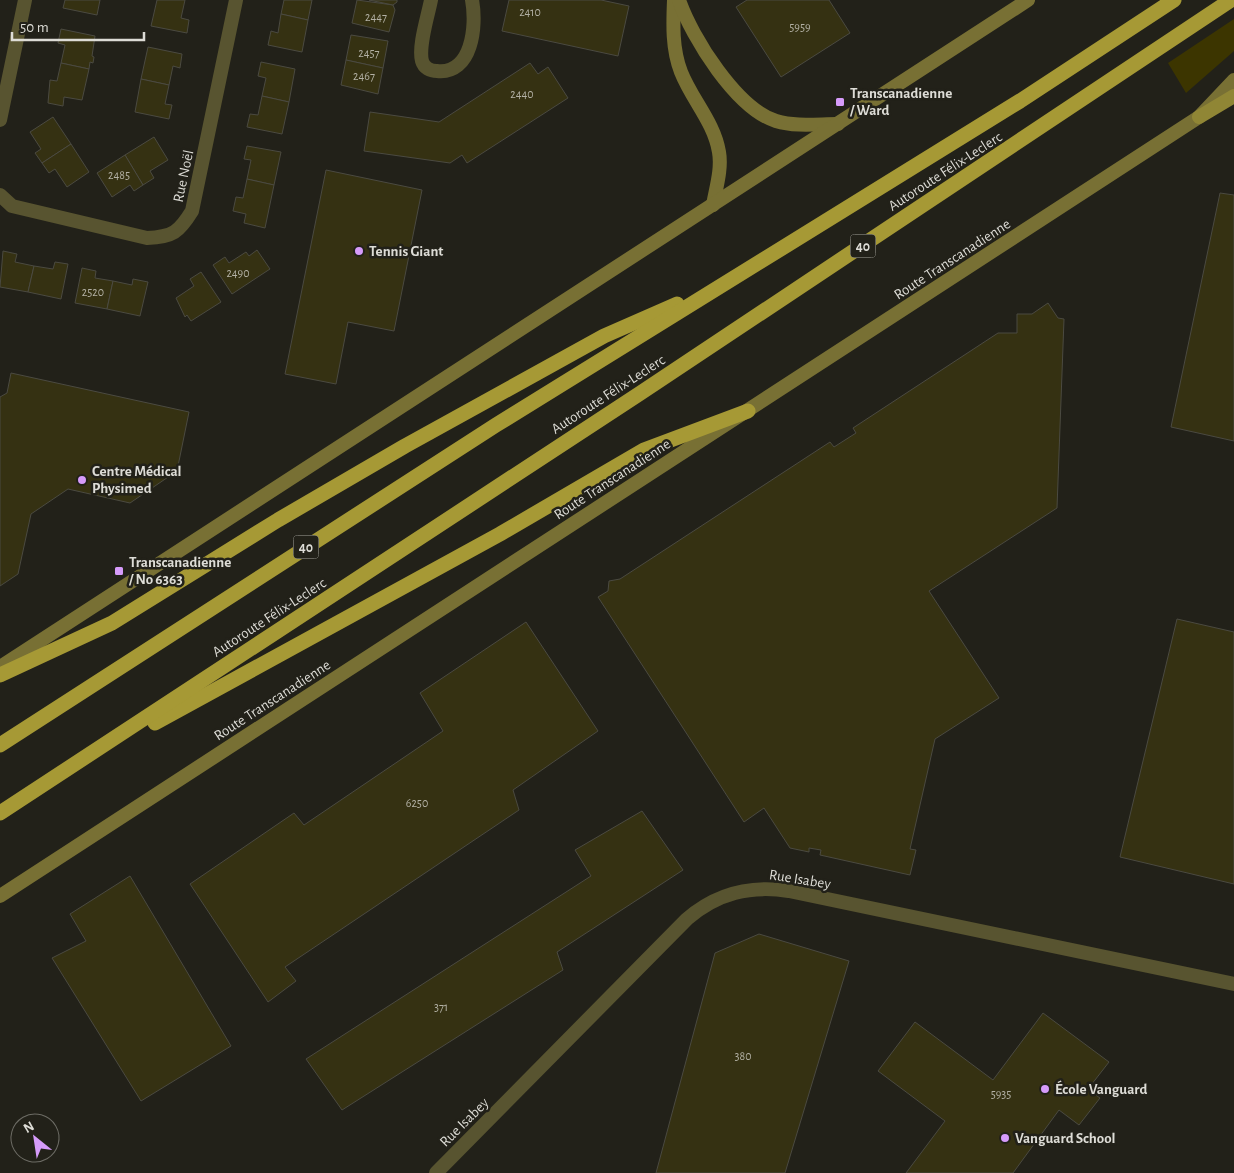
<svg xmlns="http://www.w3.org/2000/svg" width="1234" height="1173" viewBox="0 0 1234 1173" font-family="'Alegreya Sans',sans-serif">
<rect width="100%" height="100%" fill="#222119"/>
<!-- green -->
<polygon fill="#3c3500" points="1234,19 1234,51 1186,93 1168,63"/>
<!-- building -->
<g fill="#353112" stroke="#4b4a41">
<polygon points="65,0 100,0 97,15 63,8"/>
<polygon points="157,0 185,0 181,18 189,20 187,33 151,26"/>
<polygon points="284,0 312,0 308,20 281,14"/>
<polygon points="357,0 393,5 395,10 389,32 352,23"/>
<polygon points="369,0 397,0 397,2 393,5"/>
<polygon points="509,0 601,0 629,6 618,56 502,31"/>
<polygon points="747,0 829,0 850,33 781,77 736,7"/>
<polygon points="281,14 308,20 302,52 268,45 271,31 278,33"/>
<polygon points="61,29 95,36 92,56 94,57 93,63 90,62 89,69 61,63 65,45 58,43"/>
<polygon points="351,35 388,41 383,68 346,60"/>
<polygon points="148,47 182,54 180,68 173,66 169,85 141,79"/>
<polygon points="346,60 383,68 378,94 341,85"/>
<polygon points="261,62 295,69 289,102 262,96 266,78 258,76"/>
<polygon points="61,63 89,69 82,100 64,97 63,106 48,103 50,80 57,81"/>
<polygon points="530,63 538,74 548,67 568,98 467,163 462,155 450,163 364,151 370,112 439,122"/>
<polygon points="141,79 169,85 165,104 172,105 169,119 135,112"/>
<polygon points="262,96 289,102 282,134 247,127 250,114 258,115"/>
<polygon points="53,117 71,144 42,163 35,153 41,149 30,132"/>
<polygon points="154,137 168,160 150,171 154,178 143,185 125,155"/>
<polygon points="71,144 89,172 67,187 55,169 49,173 42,163"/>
<polygon points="247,146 281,152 274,185 247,179 251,160 244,159"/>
<polygon points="125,155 143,185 134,191 130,185 112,197 97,173"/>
<polygon points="326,170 422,190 394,331 348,322 336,384 285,374"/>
<polygon points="247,179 274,185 265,228 244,223 246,214 233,211 236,197 243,198"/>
<polygon points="1220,193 1234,195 1234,441 1171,427"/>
<polygon points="257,250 270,269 232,294 213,265 225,257 229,263 246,252 249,256"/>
<polygon points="3,251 17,254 15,262 34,266 28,292 0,287"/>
<polygon points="55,262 68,264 61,299 28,292 34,266 53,269"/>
<polygon points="82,268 96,271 95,278 113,281 107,309 75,303"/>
<polygon points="201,272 221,302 191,321 187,315 185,317 176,298 194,286 190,279"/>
<polygon points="133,279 148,282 140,316 107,309 113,281 132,285"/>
<polygon points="1048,303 1058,318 1064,319 1057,508 929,591 999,698 935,739 910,849 916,850 910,875 820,855 821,850 809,848 809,852 790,848 764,808 744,822 598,597 608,591 609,581 620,579 830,442 834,447 856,433 853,428 998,333 1017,333 1017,314 1032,314"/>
<polygon points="11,373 189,412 177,471 130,503 68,489 31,514 18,574 0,586 0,397 7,393"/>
<polygon points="1177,619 1234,632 1234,884 1120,857"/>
<polygon points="526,622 598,731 513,790 519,810 285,967 296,981 268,1002 190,884 294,813 304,825 443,731 420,693"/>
<polygon points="642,811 683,870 557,952 563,970 342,1110 306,1059 591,876 575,850"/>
<polygon points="130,876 231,1046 141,1101 52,958 86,941 70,914"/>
<polygon points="759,934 849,961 785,1173 656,1173 715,953"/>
<polygon points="1043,1013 1109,1062 1088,1089 1100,1098 1079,1125 1059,1110 1013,1173 906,1173 945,1121 878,1071 915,1022 993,1080"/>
</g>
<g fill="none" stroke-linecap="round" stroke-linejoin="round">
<!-- minor -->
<g stroke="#585430" stroke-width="14">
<path d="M 431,0 C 428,16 418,46 422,61 C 424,68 430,71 437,71 C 472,75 477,26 472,0"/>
<polyline points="0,120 25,0"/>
<path d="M 0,195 L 12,206 L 147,238 C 173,237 179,232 192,211 L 236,0"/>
<path d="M 436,1173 L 687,919 C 717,893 750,885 789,891 L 1234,984"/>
</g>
<!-- secondary -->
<g stroke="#787034" stroke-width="14">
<path d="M 674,0 C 673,24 672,49 681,72 C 692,100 714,122 719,152 C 722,169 716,188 713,205"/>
<path d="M 679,0 C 692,38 737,109 776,121 C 796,127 817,124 838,124"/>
<polyline points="0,667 1028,0"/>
<polyline points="0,896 1199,117 1234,80"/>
</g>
<!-- primary -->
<polyline stroke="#908635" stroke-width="14" points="1199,117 1234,96"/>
<!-- motorway -->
<g stroke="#a69935" stroke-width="15">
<polyline points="0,675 112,623 278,520 405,446 604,336 677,304"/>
<polyline points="155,723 500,534 644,450 748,411"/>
<polyline points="0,745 496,425 1020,101 1174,0"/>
<polyline points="0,813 639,394 1231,0"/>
</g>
</g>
<!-- markers -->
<g fill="#d69bfa" stroke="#222119" stroke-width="2">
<rect x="835" y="97" width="10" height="10" rx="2.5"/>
<circle cx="359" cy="251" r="5"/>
<circle cx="82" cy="480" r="5"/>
<rect x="114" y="566" width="10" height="10" rx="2.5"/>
<circle cx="1045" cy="1089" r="5"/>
<circle cx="1005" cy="1138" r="5"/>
</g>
<g text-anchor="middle" stroke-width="5" stroke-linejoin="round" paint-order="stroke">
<!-- number labels -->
<g font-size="12" fill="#b3b1a5">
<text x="530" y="16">2410</text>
<text x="376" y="21">2447</text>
<text x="800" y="31">5959</text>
<text x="369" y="57">2457</text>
<text x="364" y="80">2467</text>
<text x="522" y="98">2440</text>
<text x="119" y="179">2485</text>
<text x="238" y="277">2490</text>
<text x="93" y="296">2520</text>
<text x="417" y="807">6250</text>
<text x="441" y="1011">371</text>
<text x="743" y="1060">380</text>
<text x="1001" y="1098">5935</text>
</g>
<!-- shield labels -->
<g fill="#222119" stroke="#a5a49d" stroke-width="1">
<rect x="850.5" y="234.5" width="25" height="23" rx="4"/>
<rect x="293.5" y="535.5" width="25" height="23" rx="4"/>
</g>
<g font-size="14" font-weight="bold" fill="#dddcd6">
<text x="863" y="251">40</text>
<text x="306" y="552">40</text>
</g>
<!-- poi labels -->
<g font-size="15" font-weight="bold" fill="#dddcd6" stroke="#222119" text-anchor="start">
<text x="850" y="98">Transcanadienne<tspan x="850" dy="17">/ Ward</tspan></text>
<text x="369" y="256">Tennis Giant</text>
<text x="92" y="476">Centre Médical<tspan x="92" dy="17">Physimed</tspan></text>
<text x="129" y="567">Transcanadienne<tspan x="129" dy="17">/ No 6363</tspan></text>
<text x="1055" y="1094">École Vanguard</text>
<text x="1015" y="1143">Vanguard School</text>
</g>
<!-- street labels -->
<g font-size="15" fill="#dddcd6" stroke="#222119">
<text transform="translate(945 171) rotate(-33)" y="5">Autoroute Félix-Leclerc</text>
<text transform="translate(183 176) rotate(-78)" y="5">Rue Noël</text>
<text transform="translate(952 259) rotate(-33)" y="5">Route Transcanadienne</text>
<text transform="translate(608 394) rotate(-33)" y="5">Autoroute Félix-Leclerc</text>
<text transform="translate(612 479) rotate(-33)" y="5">Route Transcanadienne</text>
<text transform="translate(269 617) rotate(-33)" y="5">Autoroute Félix-Leclerc</text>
<text transform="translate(272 700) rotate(-33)" y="5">Route Transcanadienne</text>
<text transform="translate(800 879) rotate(9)" y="5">Rue Isabey</text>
<text transform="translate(464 1122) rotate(-45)" y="5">Rue Isabey</text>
</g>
</g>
<!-- north arrow -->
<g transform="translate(35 1138) rotate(330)"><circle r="24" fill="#222119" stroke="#6d6c65"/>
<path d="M0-4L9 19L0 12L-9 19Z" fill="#d69bfa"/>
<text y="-8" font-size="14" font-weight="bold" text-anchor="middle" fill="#dddcd6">N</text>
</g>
<!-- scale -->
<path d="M12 32v8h132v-8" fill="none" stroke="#dddcd6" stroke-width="2.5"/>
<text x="20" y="32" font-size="15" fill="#dddcd6" stroke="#222119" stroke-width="4" paint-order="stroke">50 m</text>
</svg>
